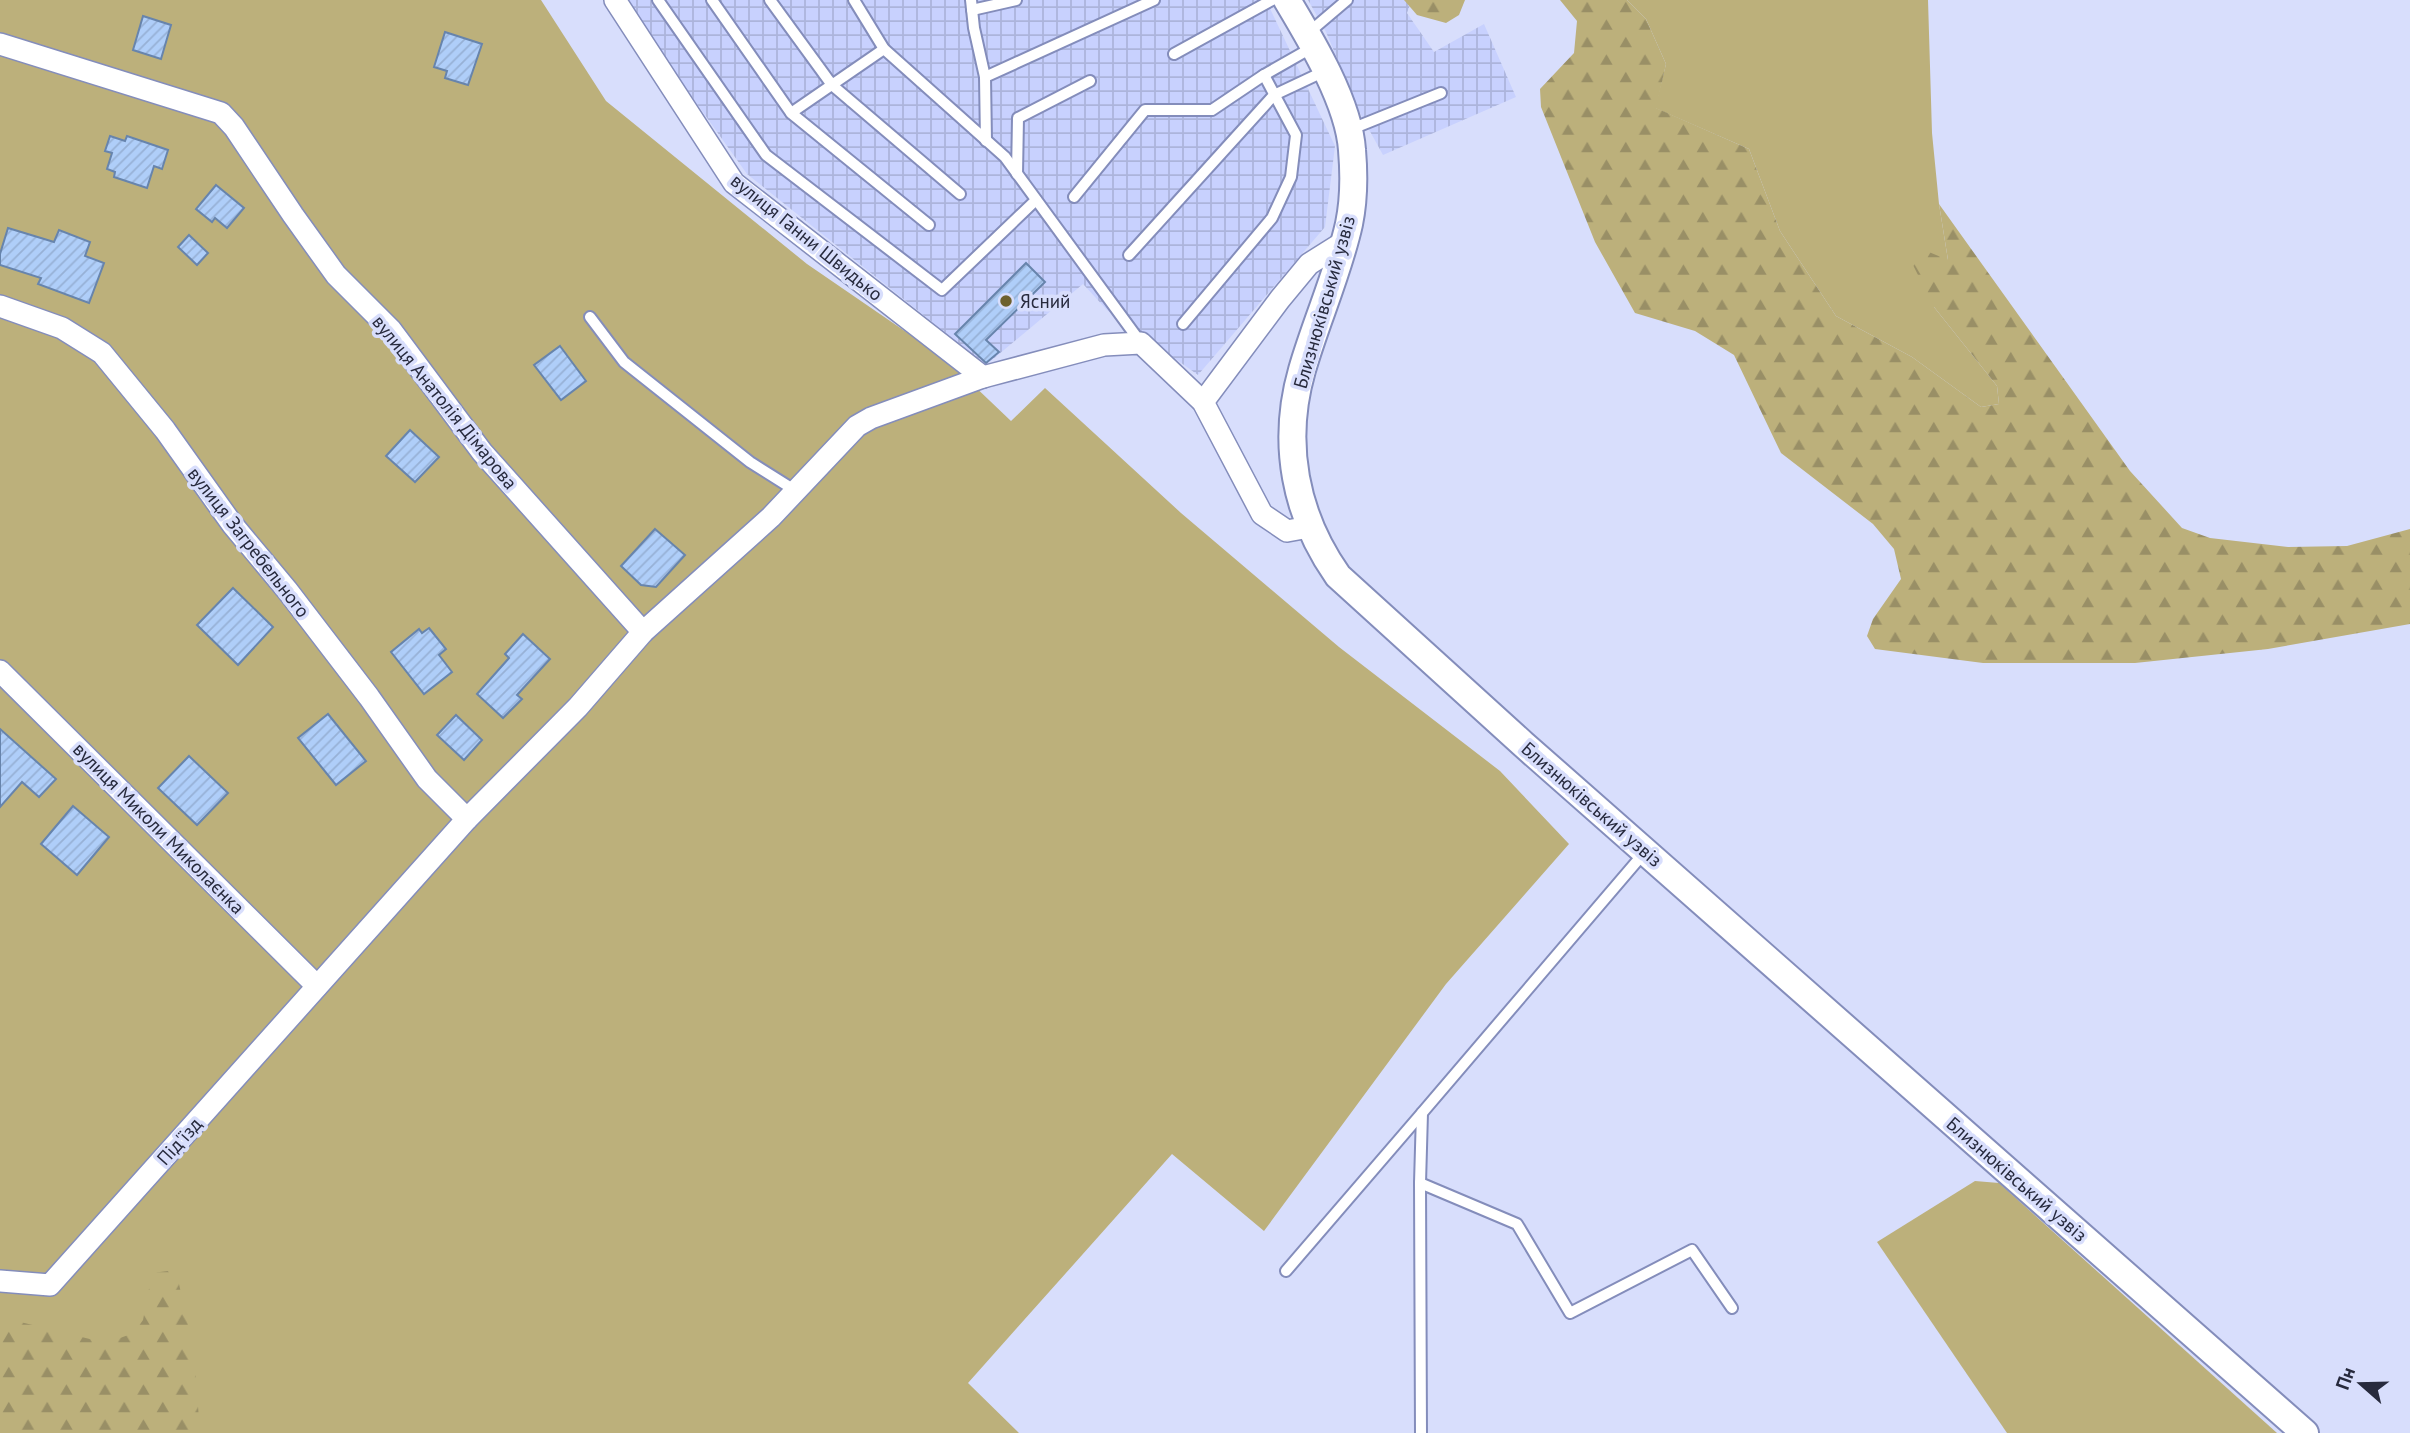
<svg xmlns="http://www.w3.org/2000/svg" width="2410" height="1433" viewBox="0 0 2410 1433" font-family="'PT Sans',sans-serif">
<defs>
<pattern id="industrial-grid" width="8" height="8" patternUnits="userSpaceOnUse" patternTransform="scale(1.75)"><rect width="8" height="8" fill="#c8d1fe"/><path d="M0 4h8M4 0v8" fill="none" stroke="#acb4db"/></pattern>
<pattern id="forest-firs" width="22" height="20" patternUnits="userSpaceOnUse" patternTransform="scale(1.75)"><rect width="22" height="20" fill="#bcb07b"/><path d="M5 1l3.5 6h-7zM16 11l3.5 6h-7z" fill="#998f66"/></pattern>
<pattern id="building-hatch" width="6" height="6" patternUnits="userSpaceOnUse" patternTransform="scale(1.75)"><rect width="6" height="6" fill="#afcef9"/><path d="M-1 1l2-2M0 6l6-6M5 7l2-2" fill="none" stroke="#97b1d6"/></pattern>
</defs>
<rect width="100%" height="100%" fill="#d8defc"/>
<!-- industrial -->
<g fill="url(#industrial-grid)">
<polygon points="623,0 1266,0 1335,146 1325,227 1198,375 1107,310 1083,284 986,365 747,174"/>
<polygon points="1308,0 1412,0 1407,13 1434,52 1484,24 1516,97 1383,155 1361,115 1326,32"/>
</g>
<!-- green -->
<g fill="#bcb07b">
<polygon points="0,0 541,0 606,101 807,264 947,360 1011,421 1045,388 1181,513 1339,647 1500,771 1569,844 1446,984 1264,1231 1172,1154 968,1383 1019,1433 0,1433"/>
<polygon points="1627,0 1928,0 1932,133 1939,204 1948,260 1934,307 1997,386 1999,404 1981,407 1912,357 1836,316 1780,231 1749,149 1655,108 1666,64 1646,19"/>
<polygon points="1975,1181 1999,1183 2277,1433 2007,1433 1877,1242"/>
</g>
<!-- forest -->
<g fill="url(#forest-firs)">
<polygon points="1404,0 1465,0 1459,15 1446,23 1417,15"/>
<polygon points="1560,0 1627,0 1646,19 1666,64 1656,108 1749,149 1780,231 1836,316 1912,357 1981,407 1999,404 1997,386 1934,307 1911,261 1917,247 1948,260 1939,204 2130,471 2182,528 2210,538 2288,547 2347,546 2410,529 2410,624 2268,649 2135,663 1983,663 1875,649 1867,636 1873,619 1901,579 1894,549 1873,524 1781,453 1734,355 1695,331 1635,313 1595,242 1541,107 1540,89 1574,53 1577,21"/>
<polygon points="168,1271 179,1284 194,1352 200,1433 0,1433 0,1317 106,1343 134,1333 143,1320 152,1273"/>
</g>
<!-- building -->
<g fill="url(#building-hatch)" stroke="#6784ac" stroke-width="2">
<polygon points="143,16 171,25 161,59 133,50"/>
<polygon points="445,32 482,44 468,85 445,78 447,71 434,67"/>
<polygon points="110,136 125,141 127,136 168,150 162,169 154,166 147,188 114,177 115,172 107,169 112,153 105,151"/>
<polygon points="216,185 244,208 227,228 215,218 212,222 196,209"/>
<polygon points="8,228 54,242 59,230 90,242 85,256 104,263 89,303 38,284 41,278 0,265 0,254"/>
<polygon points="189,235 208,253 197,265 178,247"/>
<polygon points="1026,263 1045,282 986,340 999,352 986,363 955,334"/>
<polygon points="560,346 586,381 561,400 534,365"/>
<polygon points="410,430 439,457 415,482 386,456"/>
<polygon points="655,529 685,555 656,587 641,585 621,566"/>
<polygon points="233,588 273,627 238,665 197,625"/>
<polygon points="429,628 446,649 439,655 452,672 424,694 391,652 419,629 422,633"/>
<polygon points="523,634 550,659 517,695 522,699 503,718 477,694 509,658 505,654"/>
<polygon points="328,714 366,761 336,785 298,738"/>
<polygon points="456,715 482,740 464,760 437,735"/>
<polygon points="0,729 56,779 39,797 22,782 0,807"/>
<polygon points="189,756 228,793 197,825 158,788"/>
<polygon points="73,806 109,837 77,875 41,844"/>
</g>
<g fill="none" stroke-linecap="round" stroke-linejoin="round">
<!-- service casing -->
<g stroke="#848dbb" stroke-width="14">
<g id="service">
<polyline points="658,0 766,155 942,290 1036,200"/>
<polyline points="712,0 791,113 929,225"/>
<polyline points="770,0 832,85 960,194"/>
<polyline points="854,0 884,49 1005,157 1141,343"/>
<polyline points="971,0 974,28 985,77 986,141"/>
<polyline points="972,10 1016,0"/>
<polyline points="1307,34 1347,0"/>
<polyline points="1174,54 1272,0"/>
<polyline points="985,77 1154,0"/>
<polyline points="791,113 884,49"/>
<polyline points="1349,130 1441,93"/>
<polyline points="1017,174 1018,118 1090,81"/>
<polyline points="1074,197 1145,110 1212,110 1264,75"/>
<polyline points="1129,255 1274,95 1325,71"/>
<polyline points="590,317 624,362 750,462 796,491"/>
<polyline points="1183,324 1272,218 1291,177 1296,135 1264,75 1313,47"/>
<polyline points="1420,1183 1517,1224 1570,1313 1692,1250 1732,1308"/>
<polyline points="1286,1271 1422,1113"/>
<polyline points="1421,1433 1420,1183 1422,1113 1644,853"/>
</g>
</g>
<!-- minor casing -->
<g stroke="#848dbb" stroke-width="24">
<g id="minor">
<polyline points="615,0 734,183 983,377"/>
<polyline points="0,44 221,113 234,127 293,215 336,275 391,330 482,452 643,632"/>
<polyline points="0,306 62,328 102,353 165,430 232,524 287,590 369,697 427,779 467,819"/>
<polyline points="1203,402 1280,299 1309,264 1344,242"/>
<polyline points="0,671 317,986"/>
<polyline points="0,1281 50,1285 467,819 578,707 643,632 771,517 857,426 871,418 983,377 1104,345 1141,343 1203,402 1262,514 1287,531 1309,527"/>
</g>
</g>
<!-- tertiary casing -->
<g stroke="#848dbb" stroke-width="30">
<path id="tertiary" d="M 1287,0 C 1311,40 1349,103 1352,150 C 1354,173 1354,200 1349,224 C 1338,274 1316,321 1302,370 C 1281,443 1295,515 1338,576 L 1523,744 L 2305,1433"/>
</g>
<!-- service -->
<use href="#service" stroke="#fff" stroke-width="10"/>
<!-- minor -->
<use href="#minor" stroke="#fff" stroke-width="21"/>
<!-- tertiary -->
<use href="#tertiary" stroke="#fff" stroke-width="26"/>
</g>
<!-- markers -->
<circle fill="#6d612e" stroke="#d8defc" stroke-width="2.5" cx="1006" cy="301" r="7"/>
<g text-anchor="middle" stroke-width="7" stroke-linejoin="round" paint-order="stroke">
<!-- street labels -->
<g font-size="19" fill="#272a3d" stroke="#d8defc">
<text transform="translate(807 237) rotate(39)" y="7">вулиця Ганни Швидько</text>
<text transform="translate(1324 302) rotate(-74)" y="7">Близнюківський узвіз</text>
<text transform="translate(445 402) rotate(51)" y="7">вулиця Анатолія Дімарова</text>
<text transform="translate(249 542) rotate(52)" y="7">вулиця Загребельного</text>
<text transform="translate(1592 804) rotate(41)" y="7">Близнюківський узвіз</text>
<text transform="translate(159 828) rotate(45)" y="7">вулиця Миколи Миколаєнка</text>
<text transform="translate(179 1141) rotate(-48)" y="7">Під'їзд</text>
<text transform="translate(2017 1179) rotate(41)" y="7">Близнюківський узвіз</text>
</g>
<!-- poi labels -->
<g font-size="19" fill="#272a3d" stroke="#d8defc" text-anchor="start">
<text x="1020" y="308">Ясний</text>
</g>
</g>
<!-- north arrow -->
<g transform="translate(2361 1384) rotate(290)" stroke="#d8defc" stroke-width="5" paint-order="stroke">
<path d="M0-5L12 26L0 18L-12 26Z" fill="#272a3d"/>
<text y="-10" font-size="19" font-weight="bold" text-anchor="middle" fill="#272a3d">Пн</text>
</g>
</svg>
